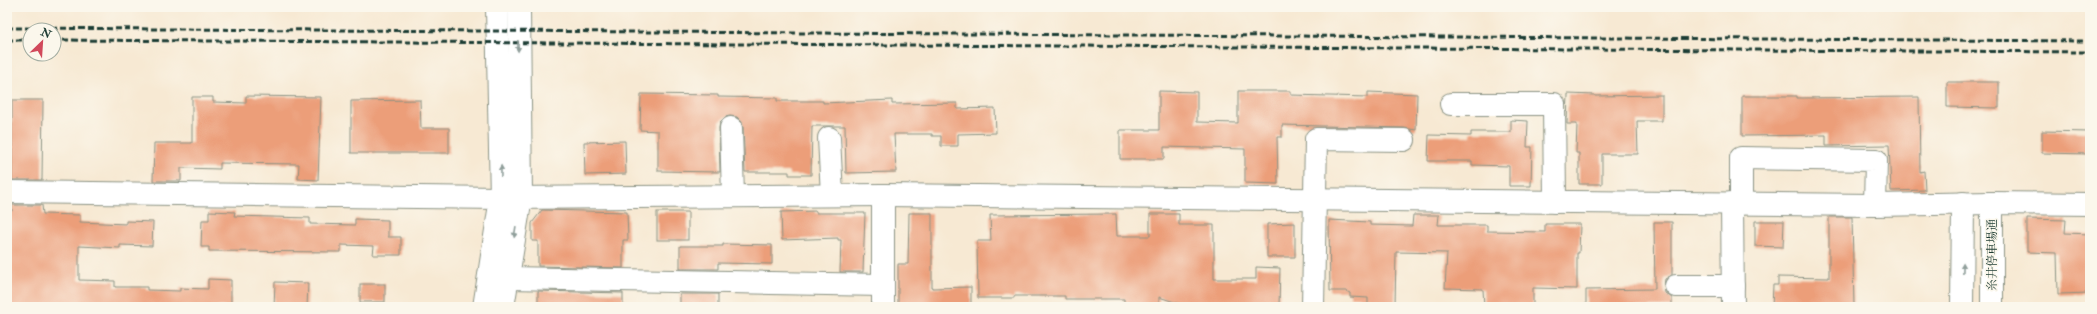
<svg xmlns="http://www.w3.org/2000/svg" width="2097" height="314" viewBox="0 0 2097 314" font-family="'IM FELL Double Pica','Noto Serif JP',serif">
<rect width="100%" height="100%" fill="#fbf7ec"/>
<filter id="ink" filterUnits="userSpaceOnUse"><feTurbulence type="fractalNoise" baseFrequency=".025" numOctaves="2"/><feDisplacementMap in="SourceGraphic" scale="8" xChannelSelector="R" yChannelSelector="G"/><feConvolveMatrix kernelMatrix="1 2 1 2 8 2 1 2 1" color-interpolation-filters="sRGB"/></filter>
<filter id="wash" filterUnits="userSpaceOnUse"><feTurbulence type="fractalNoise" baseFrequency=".012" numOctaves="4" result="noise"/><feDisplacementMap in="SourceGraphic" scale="16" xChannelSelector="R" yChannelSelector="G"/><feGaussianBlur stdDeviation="0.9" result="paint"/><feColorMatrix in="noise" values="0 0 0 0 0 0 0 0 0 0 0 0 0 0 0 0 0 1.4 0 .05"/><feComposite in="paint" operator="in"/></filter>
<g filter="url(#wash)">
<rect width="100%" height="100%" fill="#f7e9d3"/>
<g id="blocks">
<!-- building -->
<g fill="#ec9e79">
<polygon points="1947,82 1999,82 1999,108 1947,107"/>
<polygon points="1159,91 1197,92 1197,122 1238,123 1238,91 1291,91 1291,95 1368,97 1368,92 1417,94 1416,130 1404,128 1282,125 1282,137 1277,137 1278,184 1245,183 1245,149 1164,147 1164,159 1120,159 1120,130 1159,130"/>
<polygon points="641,94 718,95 718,97 777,98 777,101 823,101 823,103 892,100 892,104 957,103 957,109 995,108 996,133 958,134 958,146 941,146 941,136 932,136 932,134 894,134 896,172 846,173 845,126 812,126 811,175 789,175 789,172 745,172 743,127 742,122 737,117 730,116 725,117 720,122 719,128 720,172 658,171 658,131 640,130"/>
<polygon points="1568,94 1595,95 1595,96 1662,95 1662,121 1637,121 1638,154 1602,154 1602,184 1579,184 1579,153 1576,153 1577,124 1567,124"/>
<polygon points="246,96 321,97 318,180 298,179 299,164 220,163 220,169 181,168 181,181 153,181 154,143 192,143 192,97 213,97 213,102 246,103"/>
<polygon points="1742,96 1797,96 1797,98 1919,97 1920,172 1924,171 1925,190 1891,191 1889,145 1826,146 1826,135 1742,136"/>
<polygon points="12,100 43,100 42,180 12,180"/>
<polygon points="420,100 421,128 449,128 449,153 351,153 351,101"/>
<polygon points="1511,120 1528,121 1527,147 1532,147 1531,186 1509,186 1509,166 1472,165 1472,161 1428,161 1429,135 1471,136 1471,132 1511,132"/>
<polygon points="2042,131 2090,132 2090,154 2042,153"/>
<polygon points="625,141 626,174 585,175 584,142"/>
<polygon points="12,205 42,205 43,214 80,215 80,222 126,224 126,221 153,222 152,246 120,245 120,248 79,246 79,280 115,281 115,287 147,287 147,290 180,291 180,288 208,289 208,279 231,280 231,307 7,307 7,211 12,211"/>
<polygon points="542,210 627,212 628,240 623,240 623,268 538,266 538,241 532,241 532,223"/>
<polygon points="209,211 235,212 234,216 310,218 310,224 355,225 355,219 388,220 388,237 401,237 401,255 373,255 374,246 341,245 341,252 209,251 209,247 201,247 202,220 209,220"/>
<polygon points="816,211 816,213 865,213 863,272 840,272 841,240 838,240 838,238 782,240 781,212"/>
<rect x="657" y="212" width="31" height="28"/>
<polygon points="909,213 932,213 932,288 971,287 971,307 898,307 898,264 908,264"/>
<polygon points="1116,214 1117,236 1150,236 1150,214 1179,214 1179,225 1214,225 1214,279 1256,279 1256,267 1280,268 1279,306 1190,307 1159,297 1159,307 1124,307 1124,299 1065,299 1065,296 1014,296 1014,298 978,298 977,241 991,241 990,215"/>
<polygon points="1413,215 1439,215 1438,225 1487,225 1487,231 1545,232 1545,224 1580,224 1579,253 1577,253 1577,289 1533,288 1533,307 1484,307 1483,289 1445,288 1447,253 1396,252 1395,307 1368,307 1368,298 1350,297 1350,293 1346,291 1330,291 1329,220 1370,222 1370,225 1412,226"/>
<polygon points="1829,217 1852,217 1854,307 1772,307 1773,285 1778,285 1778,277 1829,278"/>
<polygon points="2027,219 2066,220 2065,233 2090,234 2090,293 2058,294 2057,253 2027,252"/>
<polygon points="1755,221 1784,221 1783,247 1755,246"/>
<polygon points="1654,222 1672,222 1672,275 1665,279 1664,286 1665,293 1672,298 1672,307 1586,307 1586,290 1655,289"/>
<polygon points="1295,223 1295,257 1267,257 1267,224"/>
<polygon points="723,244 772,245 772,264 718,263 718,269 680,269 680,246 723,246"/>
<polygon points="275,282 308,283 307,307 274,307"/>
<rect x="360" y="284" width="25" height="18"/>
<polygon points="538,291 623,293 623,307 538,307"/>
<rect x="680" y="294" width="38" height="13"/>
</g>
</g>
</g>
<g filter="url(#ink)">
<use href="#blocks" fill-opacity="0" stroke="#8b9384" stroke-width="1"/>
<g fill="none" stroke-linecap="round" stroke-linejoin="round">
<!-- minor casing -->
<g stroke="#8b9384" stroke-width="24">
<g id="minor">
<polyline points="1451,104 1554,104 1555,202"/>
<polyline points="731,128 733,196"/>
<polyline points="829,138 832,195"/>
<polyline points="7,192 501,198 883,195 1875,205 1992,203 2090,204"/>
<polyline points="883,195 883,307"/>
<polyline points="1732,203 1733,307"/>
<polyline points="1741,203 1741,158 1876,160 1875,205"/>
<polyline points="508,278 883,285"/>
<polyline points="1676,286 1733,286"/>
<polyline points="484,307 501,198 497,7"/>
<polyline points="503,307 521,197 519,7"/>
<polyline points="1313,307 1316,139 1404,140"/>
<polyline points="1962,307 1963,203"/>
<polyline points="1992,307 1992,203"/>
</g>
</g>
<!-- minor -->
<use href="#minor" stroke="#fff" stroke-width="22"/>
<!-- rail -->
<g stroke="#1f3d34" stroke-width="3" stroke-dasharray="6 3" stroke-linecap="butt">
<polyline points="7,28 2090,41"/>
<polyline points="7,40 30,40"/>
<polyline points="54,40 2090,52"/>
</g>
</g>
<!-- one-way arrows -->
<defs><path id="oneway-solid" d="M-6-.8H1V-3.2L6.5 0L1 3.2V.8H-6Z"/></defs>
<g fill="#8f9e9a">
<use href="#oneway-solid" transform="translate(518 46) rotate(89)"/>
<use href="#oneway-solid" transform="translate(501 171) rotate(-89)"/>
<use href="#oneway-solid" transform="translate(515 232) rotate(99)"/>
<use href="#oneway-solid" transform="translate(1963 268) rotate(-89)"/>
</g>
</g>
<g text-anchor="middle" stroke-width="3" stroke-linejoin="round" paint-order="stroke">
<!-- street labels -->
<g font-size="12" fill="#1f3d34" stroke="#fbf7ec">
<text transform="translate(1992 255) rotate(-90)" y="4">糸井停車場通</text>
</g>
</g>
<!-- margin -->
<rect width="2097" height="314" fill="none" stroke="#fbf7ec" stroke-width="24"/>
<!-- north arrow -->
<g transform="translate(42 42) rotate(25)"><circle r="19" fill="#fbf7ec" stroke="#a3ada2"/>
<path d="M0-3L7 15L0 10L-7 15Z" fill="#d1495b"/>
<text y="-6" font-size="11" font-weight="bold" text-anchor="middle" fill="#1f3d34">N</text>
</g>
</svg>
